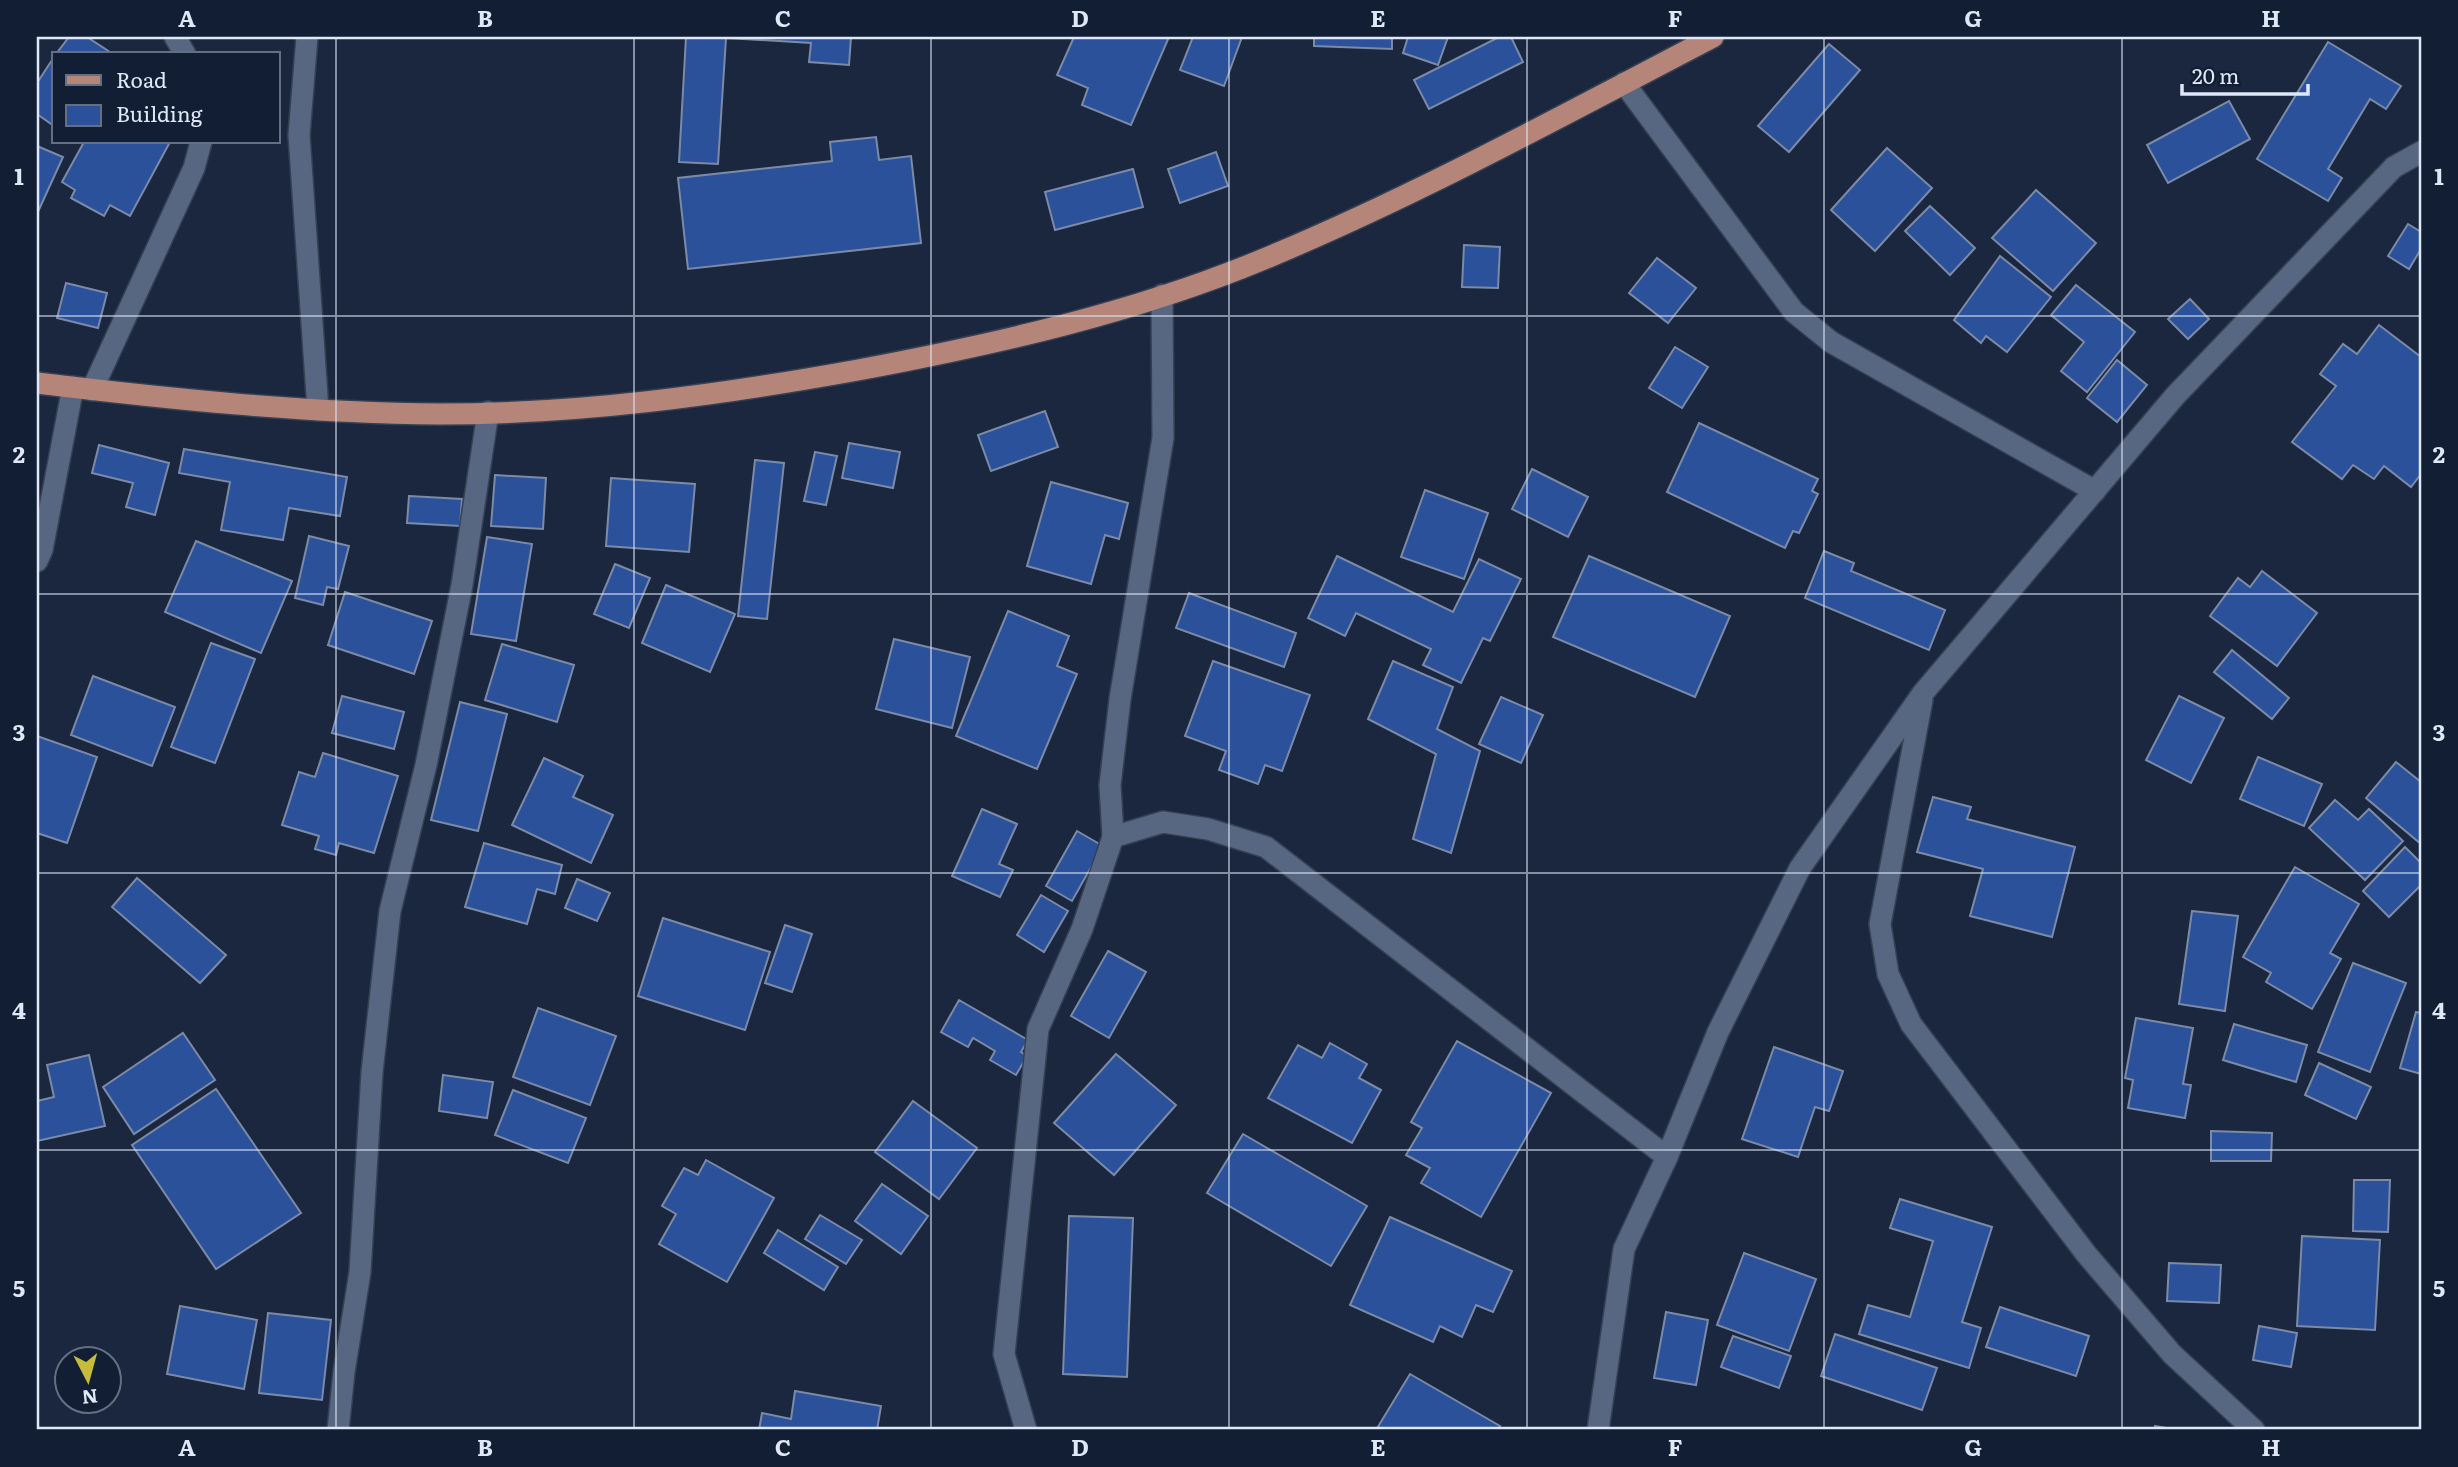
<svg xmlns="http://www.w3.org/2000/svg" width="2458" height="1467" viewBox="0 0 2458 1467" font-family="Literata,serif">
<rect width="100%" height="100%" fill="#1b273f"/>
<!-- building -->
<g fill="#2b519b" stroke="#7b8aa7" stroke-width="2">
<polygon points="69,37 87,37 110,52 109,54 56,54"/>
<polygon points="686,37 851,37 849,65 809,62 811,43 726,38 718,164 679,162"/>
<polygon points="1074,37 1169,37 1131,125 1082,105 1088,88 1057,75"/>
<polygon points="1193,37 1242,37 1224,86 1180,70"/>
<polygon points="1314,37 1392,37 1392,49 1314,46"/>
<polygon points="1408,37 1448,37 1438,65 1403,53"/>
<polygon points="1499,37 1511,37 1523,62 1429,109 1414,80"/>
<polygon points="2328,42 2401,86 2386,109 2370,99 2328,169 2342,178 2328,201 2257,159"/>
<polygon points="1829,44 1860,70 1789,152 1758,126"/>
<polygon points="54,57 54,126 37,114 37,83"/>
<polygon points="2229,101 2250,139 2168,183 2147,145"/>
<polygon points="876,137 879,160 911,156 921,243 688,269 678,178 832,161 830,142"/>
<polygon points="84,142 170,142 130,216 110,205 104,216 71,198 75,190 62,182"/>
<polygon points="37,146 63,157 37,214"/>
<polygon points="1887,148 1932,188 1875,251 1831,210"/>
<polygon points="1216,152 1228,186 1180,203 1168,169"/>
<polygon points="1133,169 1143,207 1055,230 1045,192"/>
<polygon points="2036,190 2096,243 2053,291 1992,238"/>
<polygon points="1930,206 1975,248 1950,275 1905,231"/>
<polygon points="2408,224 2421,232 2421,249 2409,269 2388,256"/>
<polygon points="1464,245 1500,247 1498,288 1462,287"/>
<polygon points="2000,256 2051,297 2007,352 1986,336 1981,343 1954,320"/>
<polygon points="1657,258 1696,288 1668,323 1629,293"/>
<polygon points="66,283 107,293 98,328 57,318"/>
<polygon points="2076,285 2135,332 2087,392 2061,371 2084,342 2051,315"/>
<polygon points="2190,299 2209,319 2188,339 2168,319"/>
<polygon points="2379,325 2421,357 2421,474 2411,487 2384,466 2374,479 2353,465 2342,479 2292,442 2336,386 2320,374 2343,344 2357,354"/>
<polygon points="1675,347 1708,367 1682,408 1649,388"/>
<polygon points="2117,360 2147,385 2117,422 2087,398"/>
<polygon points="1045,411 1058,447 991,471 978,435"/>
<polygon points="1699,423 1818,479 1812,491 1818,494 1799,533 1793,531 1785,548 1667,492"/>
<polygon points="849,443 900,452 893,488 842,478"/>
<polygon points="99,445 169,463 155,515 126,507 133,483 92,473"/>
<polygon points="184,449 347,477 340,516 289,508 283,540 221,530 230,482 179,473"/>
<polygon points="815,452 837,456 826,505 804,501"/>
<polygon points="755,460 784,463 767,619 738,616"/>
<polygon points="1532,469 1588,497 1568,537 1512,509"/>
<polygon points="495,475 546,478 543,529 491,526"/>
<polygon points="611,478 695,484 689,552 606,546"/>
<polygon points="1051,482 1128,503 1119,539 1105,535 1091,584 1027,566"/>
<polygon points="1425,490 1488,513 1464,579 1401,557"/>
<polygon points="409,496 462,499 460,526 407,523"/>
<polygon points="309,536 349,546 338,589 327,587 323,605 295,598"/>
<polygon points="487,537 532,544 516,641 471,634"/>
<polygon points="196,541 292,581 261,653 165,612"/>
<polygon points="1824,551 1854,563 1851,571 1945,610 1929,650 1805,598"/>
<polygon points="1337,556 1453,612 1479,559 1521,579 1490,641 1483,638 1461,683 1423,665 1431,649 1356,613 1345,636 1308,618"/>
<polygon points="1589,556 1730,616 1695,697 1553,637"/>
<polygon points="615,564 650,578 629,628 594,614"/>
<polygon points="2262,571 2317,613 2277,666 2210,616 2238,578 2250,587"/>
<polygon points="666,585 735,614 710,672 642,643"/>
<polygon points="345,592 432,621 414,674 328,645"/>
<polygon points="1189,593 1296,633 1284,667 1176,628"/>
<polygon points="1008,611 1069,636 1057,666 1077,674 1037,769 956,736"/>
<polygon points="894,639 970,657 952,728 876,709"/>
<polygon points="211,643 255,659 215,763 171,747"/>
<polygon points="502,644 574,665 557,722 485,700"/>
<polygon points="2232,650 2289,698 2272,719 2214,672"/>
<polygon points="1213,661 1310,695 1282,771 1265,765 1258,784 1219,770 1226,751 1185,736"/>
<polygon points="1393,661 1453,687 1437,729 1480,751 1451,853 1413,839 1436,754 1368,719"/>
<polygon points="93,676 175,707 152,766 71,735"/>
<polygon points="342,696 404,712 394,749 332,733"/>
<polygon points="2179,696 2224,718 2191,783 2146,760"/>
<polygon points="1501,697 1543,715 1521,763 1479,744"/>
<polygon points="460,702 507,714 478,831 431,820"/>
<polygon points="37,736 97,757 67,843 37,833"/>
<polygon points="323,753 398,776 374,853 339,843 336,855 315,849 319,836 282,825 299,772 315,777"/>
<polygon points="2258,757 2322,784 2304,826 2240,799"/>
<polygon points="544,758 583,776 573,797 613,815 591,863 512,825"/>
<polygon points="2396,762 2421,782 2421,844 2366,798"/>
<polygon points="1933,797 1971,807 1967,819 2075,847 2052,937 1970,916 1983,869 1917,852"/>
<polygon points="2335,800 2358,820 2369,809 2403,841 2365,880 2309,828"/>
<polygon points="982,809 1017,824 999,864 1013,870 1000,897 952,876"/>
<polygon points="1077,831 1103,846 1072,901 1046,886"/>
<polygon points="484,843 562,865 555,894 537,889 527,924 465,907"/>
<polygon points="2405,847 2421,863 2421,885 2389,917 2363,891"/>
<polygon points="2295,867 2359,904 2330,953 2341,959 2312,1009 2266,982 2271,973 2243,957"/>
<polygon points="137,878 226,955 200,983 112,907"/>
<polygon points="577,879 610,893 597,921 565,908"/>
<polygon points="1041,895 1068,911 1044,952 1017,935"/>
<polygon points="2192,911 2238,916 2225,1011 2179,1004"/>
<polygon points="663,918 770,952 745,1030 638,996"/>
<polygon points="785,925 812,934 792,992 765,983"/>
<polygon points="1108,951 1146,972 1109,1038 1071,1016"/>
<polygon points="2353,963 2406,983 2370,1072 2318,1052"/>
<polygon points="959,1000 1028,1040 1021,1052 1027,1056 1016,1075 990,1060 995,1051 973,1038 968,1047 941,1032"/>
<polygon points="538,1008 616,1036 590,1105 513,1077"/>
<polygon points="2416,1012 2421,1013 2421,1074 2400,1068"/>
<polygon points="2136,1018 2193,1028 2183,1084 2191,1085 2185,1118 2128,1108 2133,1080 2125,1078"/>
<polygon points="2234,1024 2307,1045 2296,1082 2223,1060"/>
<polygon points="183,1033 215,1080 134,1134 103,1087"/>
<polygon points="1457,1041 1551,1093 1481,1217 1421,1183 1430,1168 1406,1155 1422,1128 1411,1122"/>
<polygon points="1330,1043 1367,1064 1359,1078 1381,1090 1352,1143 1268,1098 1298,1045 1322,1058"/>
<polygon points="1774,1047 1843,1071 1829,1111 1815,1107 1798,1157 1742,1139"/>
<polygon points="1116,1054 1176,1105 1114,1175 1054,1123"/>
<polygon points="89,1055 105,1126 37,1141 37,1101 54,1097 47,1065"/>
<polygon points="2319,1063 2371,1087 2356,1119 2305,1095"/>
<polygon points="443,1075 493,1082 487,1118 439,1111"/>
<polygon points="216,1089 301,1213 216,1269 132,1145"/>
<polygon points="513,1090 586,1118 568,1163 495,1135"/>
<polygon points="913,1101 977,1148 939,1199 875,1152"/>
<polygon points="2211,1131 2272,1133 2271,1161 2211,1161"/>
<polygon points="1243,1134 1367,1206 1331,1266 1207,1193"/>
<polygon points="706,1160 774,1198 727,1282 659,1244 676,1214 662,1206 684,1168 698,1175"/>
<polygon points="2354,1180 2390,1180 2388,1232 2353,1231"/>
<polygon points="882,1184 928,1216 901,1254 855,1221"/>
<polygon points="1900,1199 1992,1227 1962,1322 1981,1328 1969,1368 1859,1334 1868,1305 1910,1317 1933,1241 1890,1228"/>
<polygon points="820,1215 862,1240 846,1264 805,1239"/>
<polygon points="1069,1216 1133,1218 1127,1377 1063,1374"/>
<polygon points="1390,1217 1512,1271 1493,1312 1476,1305 1462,1337 1440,1326 1433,1342 1350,1305"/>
<polygon points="778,1230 838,1267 824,1290 764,1253"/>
<polygon points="2302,1236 2380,1240 2375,1330 2297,1326"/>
<polygon points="1744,1253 1816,1279 1789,1351 1717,1325"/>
<polygon points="2169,1263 2221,1265 2219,1303 2167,1301"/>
<polygon points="180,1306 257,1320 244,1389 167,1374"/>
<polygon points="2000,1307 2089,1336 2076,1376 1986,1347"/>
<polygon points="1666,1312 1708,1320 1696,1385 1654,1378"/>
<polygon points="268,1313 331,1320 322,1400 259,1393"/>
<polygon points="2259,1326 2297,1333 2291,1367 2253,1360"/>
<polygon points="1835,1334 1937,1368 1922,1410 1821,1376"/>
<polygon points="1733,1336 1791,1356 1779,1388 1721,1367"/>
<polygon points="1410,1374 1500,1426 1497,1430 1376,1430"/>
<polygon points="795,1391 881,1406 877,1430 759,1430 762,1413 791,1419"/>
<polygon points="2155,1426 2178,1430 2154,1430"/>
</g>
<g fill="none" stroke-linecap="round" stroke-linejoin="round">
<!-- street casing -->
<g stroke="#364053" stroke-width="24">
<g id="street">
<polyline points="175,37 185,54"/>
<polyline points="307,37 299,135 318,410"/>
<polyline points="1624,83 1794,312 1831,342 2095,491"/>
<polyline points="92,390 194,168 201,142"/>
<polyline points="37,561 42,550 73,387"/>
<polyline points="1922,700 1880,924 1888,974 1911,1024 2087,1255 2172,1354 2254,1430"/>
<polyline points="1113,837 1110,785 1120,699 1163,438 1162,295"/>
<polyline points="338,1430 344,1372 360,1272 372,1072 390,911 426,765 462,585 488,412"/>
<polyline points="1026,1430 1004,1354 1038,1029 1082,929 1113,837 1163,822 1208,829 1266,847 1667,1157"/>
<polyline points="1598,1430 1624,1249 1667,1157 1718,1032 1800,868 1923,693 2175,396 2394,167 2421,152"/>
</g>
</g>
<!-- primary casing -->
<g stroke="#364053" stroke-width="24">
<path id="primary" d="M 37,383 C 170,399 305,413 439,414 C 581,414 720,395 858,370 C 996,344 1134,313 1264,259 C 1418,195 1565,114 1713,37"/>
</g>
<!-- street -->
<use href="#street" stroke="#576681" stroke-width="21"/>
<!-- primary -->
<use href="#primary" stroke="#b5857a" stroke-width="21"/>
</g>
<!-- grid -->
<path fill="none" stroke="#dfe8f7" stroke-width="2" stroke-opacity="0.55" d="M 336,37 L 336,1430M 634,37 L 634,1430M 931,37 L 931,1430M 1229,37 L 1229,1430M 1527,37 L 1527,1430M 1824,37 L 1824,1430M 2122,37 L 2122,1430M 37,316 L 2421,316M 37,594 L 2421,594M 37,873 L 2421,873M 37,1150 L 2421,1150"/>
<!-- border -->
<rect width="2458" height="1467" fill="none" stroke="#121e34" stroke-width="77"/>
<!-- legend -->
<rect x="52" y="52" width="228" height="91" fill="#121e34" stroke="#646f82" stroke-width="2"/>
<rect x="66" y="75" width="35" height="10" fill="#b5857a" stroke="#646f82" stroke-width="2"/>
<text x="116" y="88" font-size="21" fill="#dfe8f7">Road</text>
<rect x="66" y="105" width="35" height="21" fill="#2b519b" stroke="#646f82" stroke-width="2"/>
<text x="116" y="122" font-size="21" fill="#dfe8f7">Building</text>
<!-- north arrow -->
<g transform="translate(88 1380) rotate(174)"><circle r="33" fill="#121e34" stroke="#646f82" stroke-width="2"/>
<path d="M0-5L12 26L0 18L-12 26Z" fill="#c6bc3c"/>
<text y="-10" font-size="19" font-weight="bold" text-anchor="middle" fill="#dfe8f7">N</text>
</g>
<!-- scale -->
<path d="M2182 84v10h126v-10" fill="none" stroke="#dfe8f7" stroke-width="3.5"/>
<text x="2192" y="84" font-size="21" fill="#dfe8f7" stroke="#121e34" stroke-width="5" paint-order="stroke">20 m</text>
<rect x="38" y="38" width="2382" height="1390" fill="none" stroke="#dfe8f7" stroke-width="2.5"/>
<g font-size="23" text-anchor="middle" font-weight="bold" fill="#dfe8f7">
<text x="187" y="27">A</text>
<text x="485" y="27">B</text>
<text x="783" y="27">C</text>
<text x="1080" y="27">D</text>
<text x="1378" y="27">E</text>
<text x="1675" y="27">F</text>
<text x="1973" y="27">G</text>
<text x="2271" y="27">H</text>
<text x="19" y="185">1</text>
<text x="2439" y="185">1</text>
<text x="19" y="463">2</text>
<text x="2439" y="463">2</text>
<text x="19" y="741">3</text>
<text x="2439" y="741">3</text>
<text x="19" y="1019">4</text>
<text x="2439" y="1019">4</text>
<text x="19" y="1297">5</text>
<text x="2439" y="1297">5</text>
<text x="187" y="1456">A</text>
<text x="485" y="1456">B</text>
<text x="783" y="1456">C</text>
<text x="1080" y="1456">D</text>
<text x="1378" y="1456">E</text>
<text x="1675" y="1456">F</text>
<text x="1973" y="1456">G</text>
<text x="2271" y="1456">H</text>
</g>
</svg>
